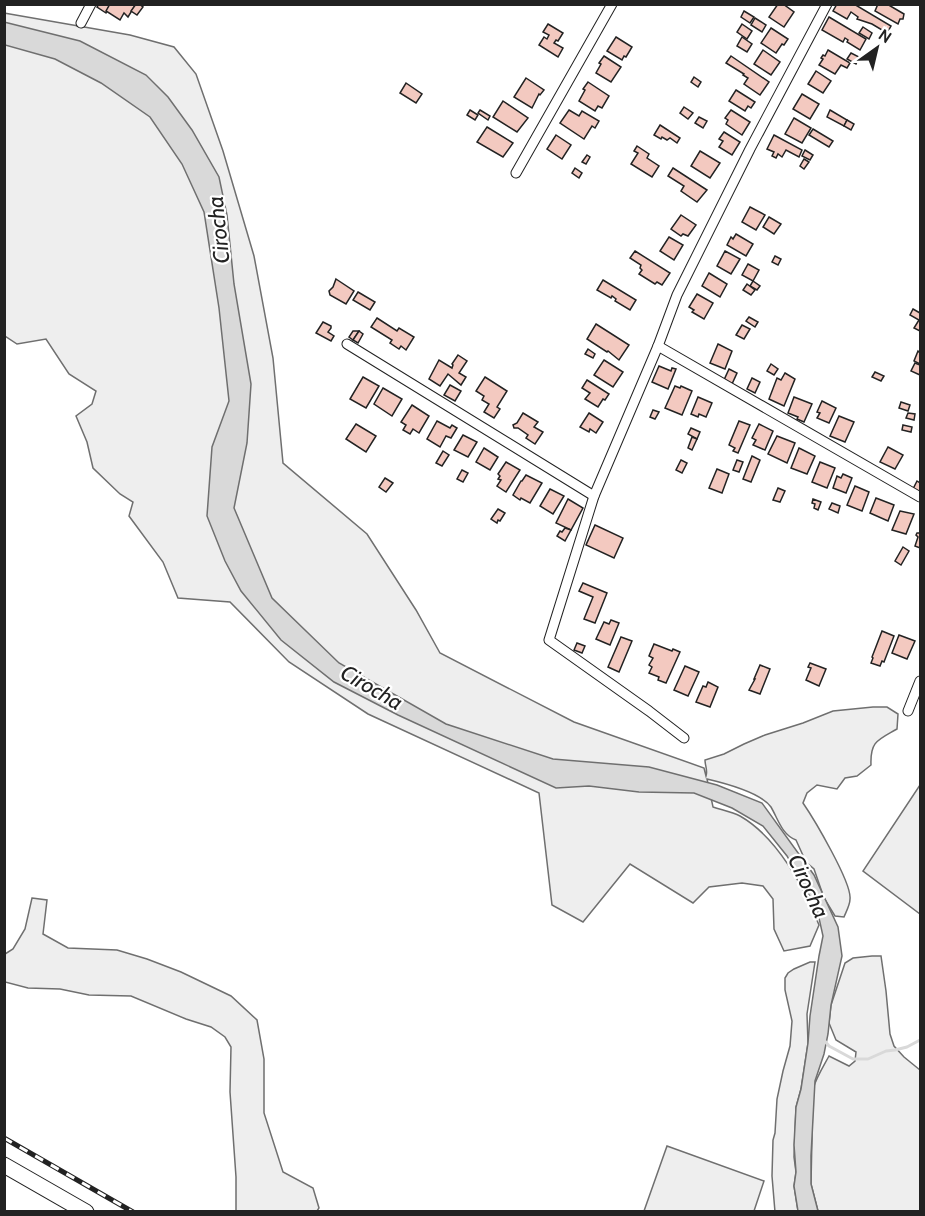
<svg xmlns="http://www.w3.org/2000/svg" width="925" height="1216" viewBox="0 0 925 1216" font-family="Cabin,sans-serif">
<rect width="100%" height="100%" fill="#fff"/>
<!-- green -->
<g fill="#eee" stroke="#6f6f6f" stroke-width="1.5">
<path d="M 4,13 L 130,35 L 174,47 L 196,74 L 223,151 L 254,256 L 273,358 L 283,463 L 367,534 L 416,610 L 440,653 L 574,722 L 704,768 L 706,776 C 708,770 705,766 705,760 L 724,754 L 744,744 L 765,735 L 803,723 L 833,711 L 873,707 L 887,707 L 898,714 L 897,729 C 878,740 870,741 871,765 L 857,776 L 845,778 L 837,789 L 817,785 L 807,793 L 803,803 C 814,819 852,883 850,899 C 850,905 846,912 844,917 L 835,916 L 824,898 L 814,869 L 806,862 L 796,840 C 782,835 778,819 771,807 C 761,793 724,783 707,779 L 713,807 C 722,810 732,812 740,816 C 777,837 804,887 819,925 L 810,946 L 784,951 L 774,929 L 773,899 L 763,886 L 742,883 L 709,887 L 693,903 L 630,864 L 583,922 L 552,905 L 539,793 L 368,714 L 289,662 L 230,602 L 178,598 L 163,562 L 129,516 L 133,502 L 120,494 L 93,468 L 87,442 L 76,416 L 92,404 L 96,391 L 69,374 L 46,339 L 17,344 L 5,336 Z"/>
<polygon points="920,785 920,914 863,871"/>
<polygon points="32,898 47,900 43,934 68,948 117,950 147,959 181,972 231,996 257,1020 264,1059 264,1113 283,1172 313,1188 319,1208 317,1211 236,1211 236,1177 230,1092 231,1047 225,1037 211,1027 186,1019 131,996 89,995 60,989 28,988 5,982 5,954 13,949 25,929"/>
<path d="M 872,956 L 881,956 L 886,991 L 890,1034 L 894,1046 L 904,1057 L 920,1070 L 920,1211 L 818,1211 L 811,1184 L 813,1089 C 816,1078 823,1067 829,1056 L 849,1066 L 855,1061 L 856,1052 L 836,1040 L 829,1023 L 831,1005 L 845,963 L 853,958 Z"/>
<polygon points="810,962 815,962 807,1014 808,1043 801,1089 796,1107 794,1157 796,1172 794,1186 798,1211 775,1212 772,1176 773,1140 775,1133 777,1099 783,1071 790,1046 792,1021 785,990 785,978 788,973 794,969"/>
<polygon points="667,1146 764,1181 754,1211 644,1211"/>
</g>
<!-- water -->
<polygon fill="#d9d9d9" stroke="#6f6f6f" stroke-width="1.5" points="4,22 80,41 146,75 168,97 192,130 219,177 227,215 234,284 251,384 247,443 234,508 272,598 339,663 446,724 553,759 649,767 717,785 762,803 814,875 838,927 842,956 831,1005 828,1034 824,1054 815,1081 811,1156 811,1184 818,1211 798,1211 794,1186 796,1172 794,1145 796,1107 801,1089 808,1043 810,1016 819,956 823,936 817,909 787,856 763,826 732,808 694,793 639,792 589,786 556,788 398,715 334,682 281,640 241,591 225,561 207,516 212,447 229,401 219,308 204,212 182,164 150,117 101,83 55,59 5,45"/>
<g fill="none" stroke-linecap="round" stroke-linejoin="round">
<!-- stream -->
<polyline stroke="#d9d9d9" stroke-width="3" points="824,1040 829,1046 853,1059 868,1059 886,1051 895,1050 907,1047 920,1040"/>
</g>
<!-- building -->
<g fill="#f3c9c0" stroke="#222" stroke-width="1.5">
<polygon points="99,4 110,4 106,13 97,7"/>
<polygon points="110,4 136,4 128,17 124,13 120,20 106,11"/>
<polygon points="136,4 139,4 143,7 137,15 131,11"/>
<polygon points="778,4 783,4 794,12 784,27 769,17"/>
<polygon points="837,4 854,4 891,26 887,33 872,24 857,19 858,17 851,12 847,19 833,11"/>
<polygon points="878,4 887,4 904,14 903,19 900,19 898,24 875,11"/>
<polygon points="744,11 754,17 750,23 741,17"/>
<polygon points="829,17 866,39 860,50 847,42 848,40 845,38 843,42 822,30"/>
<polygon points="755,18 766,25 762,32 751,25"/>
<polygon points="548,24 563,33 558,41 556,40 554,43 563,48 558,57 539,45 544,37 547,39 549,35 543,32"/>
<polygon points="742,24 752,31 747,39 737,32"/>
<polygon points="863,27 872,33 869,39 859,33"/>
<polygon points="771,28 788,39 784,45 782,44 776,53 761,43"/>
<polygon points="616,37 632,47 626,57 624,56 622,60 607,51"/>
<polygon points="742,37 752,44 747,52 737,46"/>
<polygon points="763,50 780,62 771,75 754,64"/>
<polygon points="828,50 850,63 847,68 841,65 835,74 819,65 823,59 821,58 823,55 825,56"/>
<polygon points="851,53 859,57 856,64 847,59"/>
<polygon points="604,56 621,67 611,82 596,73 601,64 599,63"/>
<polygon points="731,56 769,82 760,95 744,84 748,78 743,75 744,74 726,63"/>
<polygon points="816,71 831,81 823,93 808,84"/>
<polygon points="694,77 701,82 698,87 691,82"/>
<polygon points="526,78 544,90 540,95 539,94 532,108 514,97"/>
<polygon points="588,82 609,96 602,108 598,106 595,111 579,101 585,90 583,89"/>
<polygon points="406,83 422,94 416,103 400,93"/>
<polygon points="736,90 755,102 751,108 748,106 745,111 729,101"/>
<polygon points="802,94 819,104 810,119 793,109"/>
<polygon points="503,101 528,118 517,132 493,117"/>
<polygon points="684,107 693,113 688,119 680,113"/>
<polygon points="470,110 478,115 475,120 467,115"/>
<polygon points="480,110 490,116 488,120 478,113"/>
<polygon points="569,110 579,116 582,111 599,121 595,128 592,126 584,139 560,123"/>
<polygon points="731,110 750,122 742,135 726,124 728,120 725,118"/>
<polygon points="830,110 847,120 844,126 827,117"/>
<polygon points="699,117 707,121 703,128 695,123"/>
<polygon points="794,118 811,128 802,143 785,134"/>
<polygon points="847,120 854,124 851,130 844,126"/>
<polygon points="660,125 680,138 677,143 670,138 667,140 662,137 661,139 654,135"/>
<polygon points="487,127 513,143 503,157 477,142"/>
<polygon points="813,129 833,141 829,147 809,135"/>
<polygon points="724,132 740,142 732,155 719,147 723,141 719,139"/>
<polygon points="556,135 571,145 562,159 547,149"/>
<polygon points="774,135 802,150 799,157 786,150 782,157 778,154 776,158 772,156 774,152 767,149"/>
<polygon points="637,146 649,154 647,158 659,166 652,177 631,164 638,153 634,151"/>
<polygon points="805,150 813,155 810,160 802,156"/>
<polygon points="700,151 720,163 710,178 691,166"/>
<polygon points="587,155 590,157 586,164 582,162"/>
<polygon points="804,159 809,162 804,169 800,166"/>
<polygon points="575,168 582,173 579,178 572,173"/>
<polygon points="673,168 707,190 697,202 681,191 684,186 668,176"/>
<polygon points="750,207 765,215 756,230 742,222"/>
<polygon points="681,215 696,225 688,236 683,234 681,236 671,229"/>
<polygon points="769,217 781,224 774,234 763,227"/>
<polygon points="736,234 753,244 746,256 727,245 731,237 733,239"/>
<polygon points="669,237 683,245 674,260 660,251"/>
<polygon points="635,251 670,273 662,285 657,282 655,284 639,274 642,270 640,268 641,265 630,258"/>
<polygon points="725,251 740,259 731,274 717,266"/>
<polygon points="775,256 781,259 778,265 772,262"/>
<polygon points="748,264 759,270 753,281 742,275"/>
<polygon points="709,273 727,284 720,297 702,286"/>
<polygon points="336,279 354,291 346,304 330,295 329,291 333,287"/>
<polygon points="603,280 636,300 630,310 615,301 616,299 612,296 611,298 597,290"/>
<polygon points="753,281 760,286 757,290 750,286"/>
<polygon points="747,284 755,290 751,295 743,290"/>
<polygon points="358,292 375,302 370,310 353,300"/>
<polygon points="697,294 713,303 704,319 692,312 694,310 689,307"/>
<polygon points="913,309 920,313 920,331 914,328 919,320 910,315"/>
<polygon points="749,317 758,322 755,327 746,321"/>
<polygon points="377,318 397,331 399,328 414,337 406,350 401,346 399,349 390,343 392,340 371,327"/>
<polygon points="323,322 331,326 331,328 328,332 334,336 331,341 316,333"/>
<polygon points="596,324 629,345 619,360 608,351 607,352 587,339"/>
<polygon points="742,325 750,329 744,339 736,335"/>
<polygon points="353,331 359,331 353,340 349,337"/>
<polygon points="359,331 363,334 358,343 353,340"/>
<polygon points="718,344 732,351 725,369 710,363"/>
<polygon points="588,349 595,354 593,358 585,354"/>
<polygon points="918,351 920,353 920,364 914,361"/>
<polygon points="458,355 467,361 459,373 466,377 461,385 448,374 440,386 429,379 439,360 452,368 453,365 452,364"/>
<polygon points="604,360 623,372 613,387 594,375"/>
<polygon points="915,363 920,365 920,375 911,371"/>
<polygon points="771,364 778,369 774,375 767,371"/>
<polygon points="659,366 671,371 672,368 676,369 668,389 652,382"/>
<polygon points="729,369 737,373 732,384 724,380"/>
<polygon points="875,372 884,376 881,381 872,377"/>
<polygon points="785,373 795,379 784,406 769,399 777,378 781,380"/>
<polygon points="363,377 379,386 366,408 350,399"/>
<polygon points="485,377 507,391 497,407 500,409 494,418 484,412 489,404 482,400 484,396 476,391"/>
<polygon points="752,378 760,382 755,393 747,389"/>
<polygon points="587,380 609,394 605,400 603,399 598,407 585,399 590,393 582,388"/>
<polygon points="450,385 461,391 455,401 444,395"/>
<polygon points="675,386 680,388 681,386 692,391 682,415 665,408"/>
<polygon points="383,388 402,399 392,416 374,404"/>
<polygon points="698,397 712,403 706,417 699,414 698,417 691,414"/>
<polygon points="794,397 812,404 804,422 797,419 798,417 788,413"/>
<polygon points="822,401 836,408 829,423 817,418 820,413 817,412"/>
<polygon points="901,402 910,405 908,411 899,408"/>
<polygon points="412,405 429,416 419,433 413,429 410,434 403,430 406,425 401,422"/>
<polygon points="653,410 659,412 655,419 650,417"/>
<polygon points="523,413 538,422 534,427 543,432 535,444 526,438 528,435 518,428 514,428 513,425 517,423"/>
<polygon points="589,413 603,422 596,433 590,429 589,432 580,427"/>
<polygon points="908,413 915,414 914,420 906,418"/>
<polygon points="839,416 854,422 845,442 830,436"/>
<polygon points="437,421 450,428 452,425 457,428 451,438 446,436 440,447 427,439"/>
<polygon points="739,421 750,425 738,453 733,451 735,448 729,445"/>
<polygon points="356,424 376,436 366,452 346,439"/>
<polygon points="759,424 773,431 765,450 753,445 756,440 752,438"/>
<polygon points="903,425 912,427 911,432 902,430"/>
<polygon points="691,428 700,432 697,439 688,434"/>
<polygon points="463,435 477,442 468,457 454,450"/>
<polygon points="777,436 795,443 787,463 768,454"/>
<polygon points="692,437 697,439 692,450 688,448"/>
<polygon points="888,447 903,455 895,469 880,462"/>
<polygon points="484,448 498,457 490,470 476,462"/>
<polygon points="799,448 815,456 807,474 791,468"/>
<polygon points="443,451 449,455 442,466 436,463"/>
<polygon points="752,456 760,460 751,482 743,479"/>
<polygon points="681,460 687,463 682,473 676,470"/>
<polygon points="737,460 743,462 739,472 733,470"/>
<polygon points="506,462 520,470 506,492 497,486 501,480 498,479 500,476 498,474"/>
<polygon points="820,462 835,468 827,488 812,482"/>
<polygon points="717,469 729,474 722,493 709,488"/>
<polygon points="462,470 468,473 463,482 457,479"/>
<polygon points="843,474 852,478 846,493 833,488 837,476 841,478"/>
<polygon points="526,475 542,483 530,503 521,498 520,500 513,495 521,481 522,481"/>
<polygon points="385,478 393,483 386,492 379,487"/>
<polygon points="917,481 920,483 920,493 913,489"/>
<polygon points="855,486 869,492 862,511 847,505"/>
<polygon points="778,488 785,491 780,502 773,500"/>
<polygon points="550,489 564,496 553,514 540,506"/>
<polygon points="876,498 894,505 888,521 870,513"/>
<polygon points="568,499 583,508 571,530 556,523"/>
<polygon points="813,499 821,502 818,510 814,508 815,504 812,503"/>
<polygon points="832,503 840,506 838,513 829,509"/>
<polygon points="498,509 505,513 500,521 498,520 497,523 491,519"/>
<polygon points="900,511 914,514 906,534 892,530"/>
<polygon points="595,525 623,538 614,558 586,545"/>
<polygon points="565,528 571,530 565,541 557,536 560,531 562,532"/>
<polygon points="920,532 920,548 915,546 918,537 916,535 917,533 920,533"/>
<polygon points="903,547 909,551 901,565 895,561"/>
<polygon points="583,583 607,593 595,623 584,619 593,597 579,591"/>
<polygon points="611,620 619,623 610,645 596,639 604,622 609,624"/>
<polygon points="882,631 894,636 884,662 882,661 880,666 871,663 873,658 872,657"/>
<polygon points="899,635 915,641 907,659 892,653"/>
<polygon points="621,637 632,641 619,672 608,667"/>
<polygon points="577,643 585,646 582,653 574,650"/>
<polygon points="654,644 672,651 673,649 680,652 666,683 658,680 659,677 649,673 652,667 649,665 653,658 649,656"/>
<polygon points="810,663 826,669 819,686 806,680 811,668 808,667"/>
<polygon points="760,665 770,669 760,694 749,690 755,679 754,679"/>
<polygon points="685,666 699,672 688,696 674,690"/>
<polygon points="708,682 718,687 710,707 696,702 703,686 706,687"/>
</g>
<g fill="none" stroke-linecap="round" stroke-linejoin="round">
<!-- street casing -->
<g stroke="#222" stroke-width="11">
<g id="street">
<polyline points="81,23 91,4"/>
<polyline points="516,173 612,4"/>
<polyline points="347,344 594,496"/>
<polyline points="658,346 920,497"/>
<polyline points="908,711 920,681"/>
<polyline points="684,738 649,711 549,640 594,496 658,346 677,295 750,149 827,4"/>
</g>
</g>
<!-- primary casing -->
<g stroke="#222" stroke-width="17">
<polyline id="primary" points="4,1165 86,1212"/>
</g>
<!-- street -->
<use href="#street" stroke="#fff" stroke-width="9"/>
<!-- primary -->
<use href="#primary" stroke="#fff" stroke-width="15"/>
<!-- rail casing -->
<g stroke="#222" stroke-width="5">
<polyline id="rail" points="4,1138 133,1212"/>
</g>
<!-- rail -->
<use href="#rail" stroke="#fff" stroke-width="3" stroke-dasharray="9" stroke-linecap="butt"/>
</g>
<g text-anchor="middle" stroke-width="4.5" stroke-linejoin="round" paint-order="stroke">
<!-- water labels -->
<g font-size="22" font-style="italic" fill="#222" stroke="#fff">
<text transform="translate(218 230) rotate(-96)" y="8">Cirocha</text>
<text transform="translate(372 687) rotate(30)" y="8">Cirocha</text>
<text transform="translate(809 886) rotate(65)" y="8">Cirocha</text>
</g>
</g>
<!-- border -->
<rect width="925" height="1216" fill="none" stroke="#222222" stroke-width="12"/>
<!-- north arrow -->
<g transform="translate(877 48) rotate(34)" stroke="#ffffff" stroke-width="4.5" paint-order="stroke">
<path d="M0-4.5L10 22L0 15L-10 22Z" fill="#222222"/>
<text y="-9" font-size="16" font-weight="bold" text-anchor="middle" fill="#222222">N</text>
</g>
</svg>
